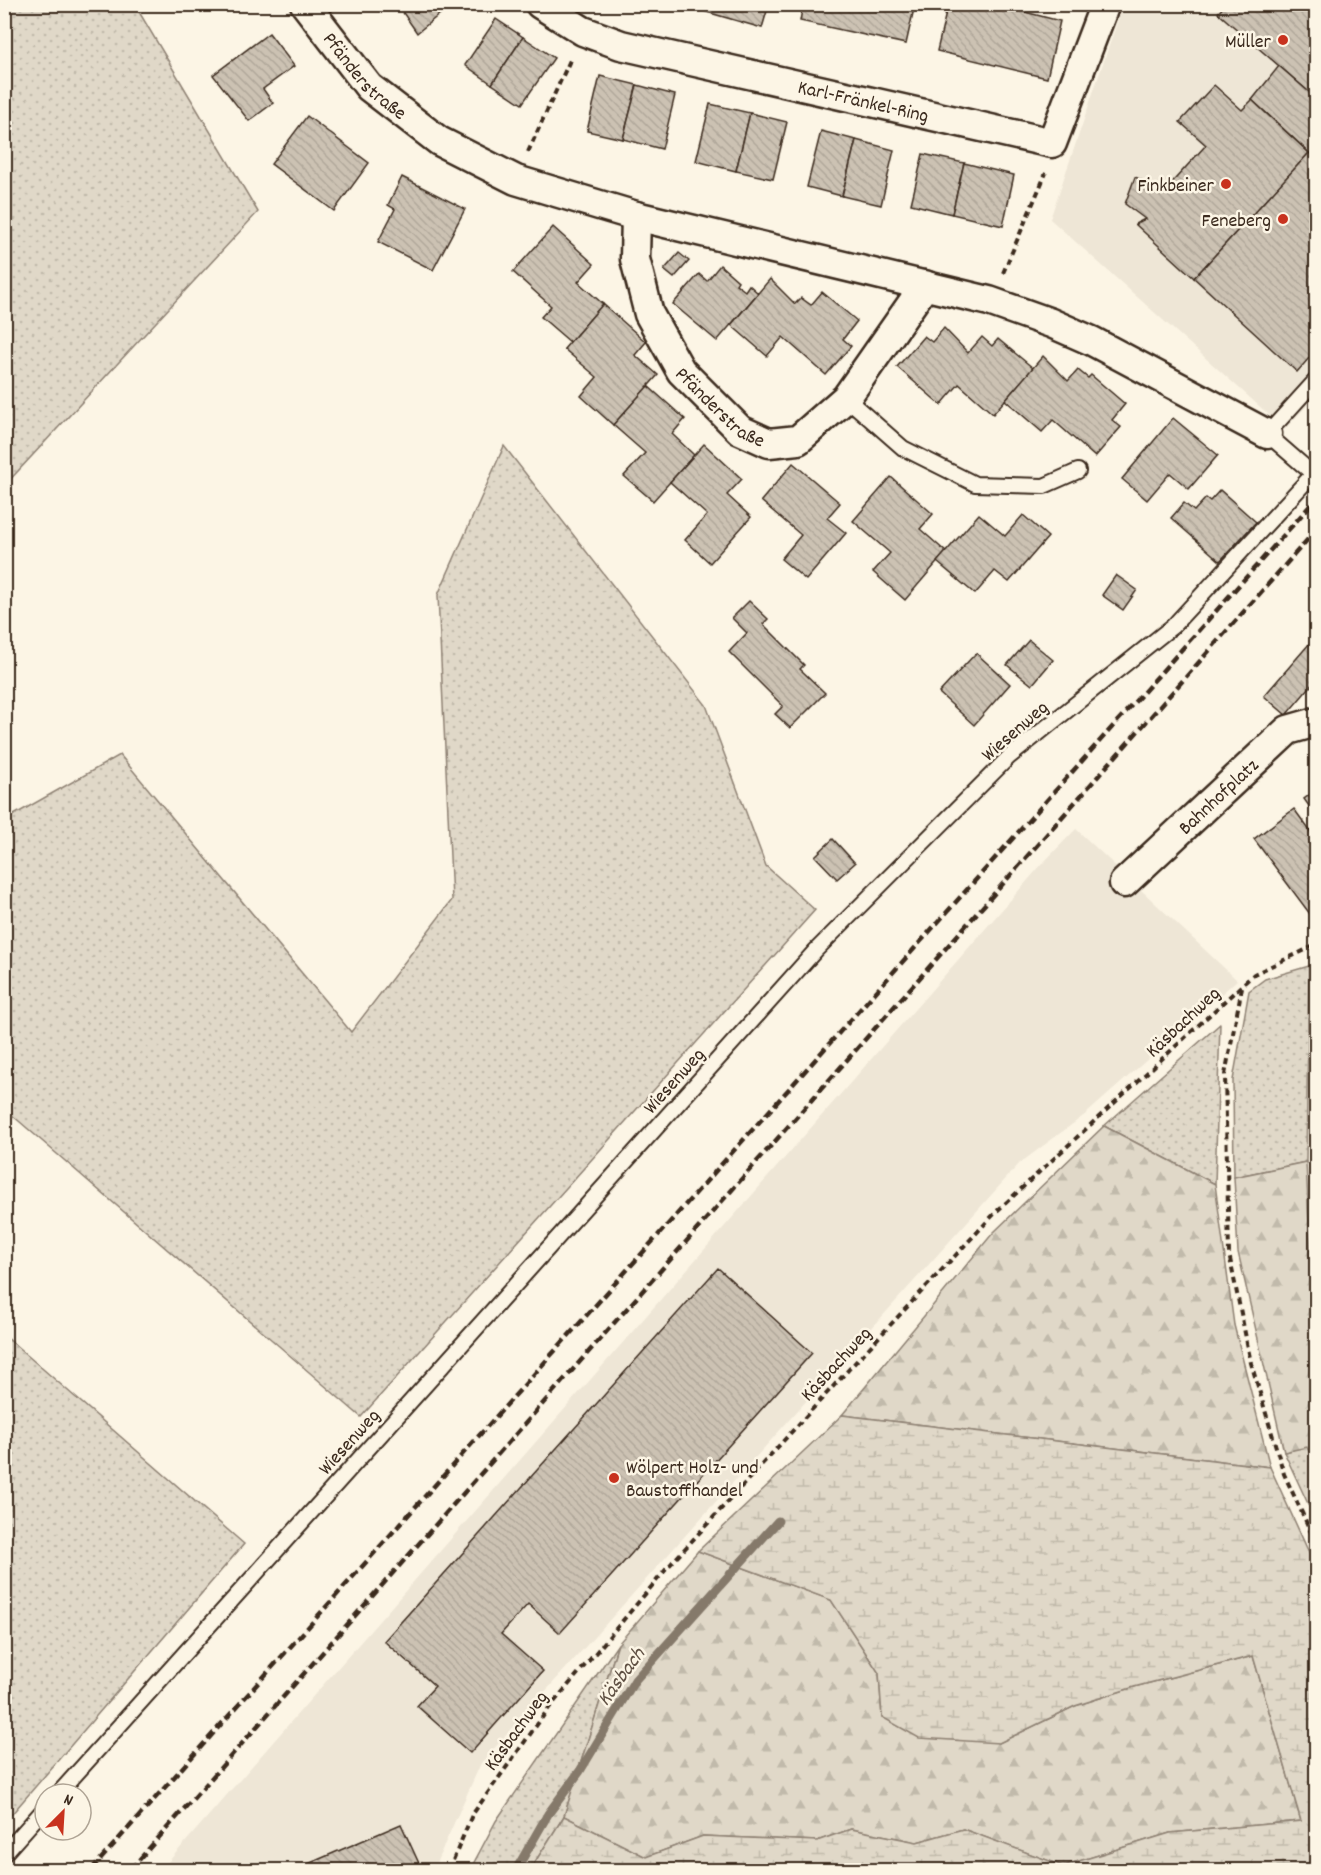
<svg xmlns="http://www.w3.org/2000/svg" width="1321" height="1875" viewBox="0 0 1321 1875" font-family="Dekko,sans-serif">
<defs>
<pattern id="grass-dots" width="8" height="8" patternUnits="userSpaceOnUse" patternTransform="scale(1.5)"><rect width="8" height="8" fill="#e0d8c8"/><path d="M2 2h.1M6 6h.1" fill="none" stroke="#c1baab" stroke-width="1.8" stroke-linecap="round"/></pattern>
<pattern id="forest-firs" width="22" height="20" patternUnits="userSpaceOnUse" patternTransform="scale(1.5)"><rect width="22" height="20" fill="#e0d8c8"/><path d="M5 1l3.5 6h-7zM16 11l3.5 6h-7z" fill="#c1baab"/></pattern>
<pattern id="wetland-marsh" width="20" height="14" patternUnits="userSpaceOnUse" patternTransform="scale(1.5)"><rect width="20" height="14" fill="#e0d8c8"/><path d="M1 5h8M5 5V1M11 12h8M15 12V8" fill="none" stroke="#c1baab"/></pattern>
<pattern id="building-back-hatch" width="6" height="6" patternUnits="userSpaceOnUse" patternTransform="scale(1.5)"><rect width="6" height="6" fill="#ccc2b3"/><path d="M-1 5l2 2M0 0l6 6M5-1l2 2" fill="none" stroke="#b0a79a"/></pattern>
</defs>
<rect width="100%" height="100%" fill="#fcf5e5"/>
<filter id="ink" filterUnits="userSpaceOnUse"><feTurbulence type="fractalNoise" baseFrequency=".0167" numOctaves="2"/><feDisplacementMap in="SourceGraphic" scale="12" xChannelSelector="R" yChannelSelector="G"/><feConvolveMatrix kernelMatrix="1 2 1 2 8 2 1 2 1" color-interpolation-filters="sRGB"/></filter>
<g filter="url(#ink)">
<!-- built -->
<g fill="#eee6d6">
<polygon points="1123,5 1316,5 1316,396 1285,429 1050,219"/>
<polygon points="1076,829 1237,980 1086,1114 1020,1163 481,1763 433,1870 161,1870 1042,864"/>
</g>
<!-- grass -->
<g fill="url(#grass-dots)" stroke="#8e8173" stroke-width="1.5">
<polygon points="5,4 135,5 258,212 5,485"/>
<polygon points="504,446 706,705 766,866 815,910 361,1417 5,1109 5,820 120,755 351,1032 452,900 438,595"/>
<polygon points="1309,966 1306,1162 1234,1177 1233,1080 1249,991 1265,979"/>
<polygon points="1220,1024 1215,1184 1104,1126"/>
<polygon points="5,1336 244,1544 5,1822"/>
<polygon points="1307,1446 1316,1467 1316,1521 1284,1452"/>
<polygon points="618,1644 564,1816 530,1870 508,1868 504,1870 470,1870 496,1821"/>
</g>
<!-- forest -->
<g fill="url(#forest-firs)" stroke="#8e8173" stroke-width="1.5">
<polygon points="1104,1126 1215,1184 1234,1325 1270,1467 842,1415 993,1233"/>
<polygon points="1306,1162 1316,1369 1316,1467 1307,1447 1284,1452 1238,1252 1234,1177"/>
<polygon points="698,1551 831,1600 879,1673 882,1717 999,1743 1075,1706 1134,1687 1253,1656 1301,1821 1170,1833 1063,1866 963,1829 917,1842 851,1829 817,1841 703,1836 646,1857 564,1816 618,1644"/>
</g>
<!-- wetland -->
<polygon fill="url(#wetland-marsh)" stroke="#8e8173" stroke-width="1.5" points="842,1415 1270,1467 1316,1568 1316,1870 530,1870 564,1816 646,1857 703,1836 817,1841 851,1829 917,1842 963,1829 1063,1866 1170,1833 1301,1821 1253,1656 1134,1687 1075,1706 999,1743 919,1738 882,1717 879,1673 831,1600 698,1551"/>
<g fill="none" stroke-linecap="round" stroke-linejoin="round">
<!-- stream -->
<polyline stroke="#85796b" stroke-width="9" points="516,1870 548,1814 580,1771 635,1680 778,1521"/>
</g>
<!-- building -->
<g fill="url(#building-back-hatch)" stroke="#3b2a1e" stroke-width="1.5">
<polygon points="208,4 222,4 211,10"/>
<polygon points="397,4 452,4 417,33"/>
<polygon points="679,4 769,4 762,28"/>
<polygon points="803,4 915,4 906,44 800,21"/>
<polygon points="948,4 994,4 1060,21 1047,78 937,51"/>
<polygon points="1226,4 1316,4 1316,98 1218,13"/>
<polygon points="496,19 523,37 492,84 465,65"/>
<polygon points="269,33 294,66 263,89 273,103 249,121 213,75"/>
<polygon points="523,37 554,58 522,104 492,84"/>
<polygon points="1279,66 1316,98 1316,159 1252,100"/>
<polygon points="600,76 637,85 623,139 587,131"/>
<polygon points="637,85 675,95 662,149 623,139"/>
<polygon points="1214,85 1242,110 1252,100 1309,153 1194,278 1135,224 1145,219 1125,204 1135,177 1165,190 1206,145 1180,122"/>
<polygon points="710,104 750,113 736,171 696,161"/>
<polygon points="750,113 787,122 773,179 736,171"/>
<polygon points="307,116 369,163 334,211 271,164"/>
<polygon points="821,131 856,140 842,196 807,187"/>
<polygon points="856,140 894,150 881,205 842,196"/>
<polygon points="1309,153 1316,159 1316,350 1297,372 1194,278"/>
<polygon points="923,154 964,163 952,214 911,204"/>
<polygon points="964,163 1014,175 1003,226 952,214"/>
<polygon points="402,177 465,209 433,270 378,242 395,209 388,205"/>
<polygon points="553,227 594,264 578,282 603,304 570,342 541,317 551,306 513,272"/>
<polygon points="679,253 689,261 674,278 664,270"/>
<polygon points="720,265 738,281 736,284 745,291 749,285 758,293 717,341 673,304 699,274 707,281"/>
<polygon points="770,279 795,304 801,298 811,305 822,292 857,321 843,339 851,346 826,375 783,337 767,356 731,325"/>
<polygon points="603,304 646,342 635,355 658,375 613,425 581,396 597,377 564,349"/>
<polygon points="944,328 968,353 982,337 992,346 998,339 1033,368 993,414 959,384 941,405 897,367 924,336 932,342"/>
<polygon points="1043,356 1068,381 1078,370 1088,378 1091,375 1125,404 1112,420 1121,427 1095,457 1053,420 1042,432 1005,400"/>
<polygon points="648,386 685,419 672,434 694,455 653,501 624,476 645,453 613,425"/>
<polygon points="1173,418 1218,455 1189,489 1170,473 1147,500 1122,479"/>
<polygon points="704,444 742,479 727,495 751,517 710,563 685,540 707,515 670,482"/>
<polygon points="793,463 840,503 827,518 846,533 806,580 781,559 801,535 761,501"/>
<polygon points="891,477 933,514 920,529 946,552 905,600 873,572 890,553 853,521"/>
<polygon points="1220,490 1256,522 1220,561 1171,518 1184,503 1194,511 1206,498 1210,501"/>
<polygon points="979,514 1005,536 1023,515 1048,537 1009,582 995,571 975,594 937,562"/>
<polygon points="1116,575 1137,590 1123,610 1102,595"/>
<polygon points="749,601 768,619 763,624 804,665 800,669 825,693 790,728 775,714 783,706 729,652 747,633 732,618"/>
<polygon points="1316,636 1316,680 1286,715 1264,696"/>
<polygon points="1029,640 1053,660 1032,685 1007,665"/>
<polygon points="976,653 1010,684 974,725 939,693"/>
<polygon points="1316,790 1316,816 1304,799"/>
<polygon points="1294,809 1316,839 1316,922 1254,839"/>
<polygon points="833,839 855,863 837,879 815,856"/>
<polygon points="718,1268 812,1353 560,1633 528,1604 501,1634 543,1671 470,1753 417,1706 435,1686 384,1641"/>
<polygon points="401,1824 422,1870 294,1870"/>
</g>
<g fill="none" stroke-linecap="round" stroke-linejoin="round">
<!-- service casing -->
<g stroke="#3b2a1e" stroke-width="18">
<g id="service">
<polyline points="846,398 903,448 975,484 1044,486 1078,471"/>
<polyline points="58,1794 816,950 1009,757 1173,626 1313,474 1267,434 1316,380"/>
<polyline points="4,1854 45,1808"/>
</g>
</g>
<!-- minor casing -->
<g stroke="#3b2a1e" stroke-width="33">
<g id="minor">
<path id="s1" d="M 305,4 L 369,87 L 439,141 L 516,180 L 636,216 L 989,301 L 1051,323 L 1092,341 L 1267,434"/>
<path id="s2" d="M 540,4 L 583,31 L 621,45 L 1052,143 L 1105,4"/>
<path id="s3" d="M 636,216 L 635,259 L 649,314 L 681,371 L 740,430 L 769,443 L 798,440 L 846,398 L 925,285"/>
<path id="s4" d="M 1124,883 L 1288,730 L 1316,722"/>
</g>
</g>
<!-- path -->
<g stroke="#3b2a1e" stroke-width="4" stroke-dasharray="6 4.5" stroke-linecap="butt">
<polyline points="528,152 571,58"/>
<polyline points="1003,273 1046,173"/>
<polyline points="1242,987 1225,1075 1229,1254 1251,1363 1284,1474 1316,1543"/>
<polyline points="449,1870 472,1815 549,1708 668,1567 850,1368 997,1211 1254,974 1316,945"/>
</g>
<!-- service -->
<use href="#service" stroke="#fcf5e5" stroke-width="14"/>
<!-- minor -->
<use href="#minor" stroke="#fcf5e5" stroke-width="28"/>
<!-- rail -->
<g stroke="#3b2a1e" stroke-width="4.5" stroke-dasharray="9 4.5" stroke-linecap="butt">
<polyline points="91,1870 1316,499"/>
<polyline points="130,1870 1316,530"/>
</g>
</g>
</g>
<!-- markers -->
<g fill="#c8321e" stroke="#fcf5e5" stroke-width="2">
<circle cx="1283" cy="40" r="6"/>
<circle cx="1226" cy="184" r="6"/>
<circle cx="1283" cy="219" r="6"/>
<circle cx="614" cy="1478" r="6"/>
</g>
<g text-anchor="middle" stroke-width="5" stroke-linejoin="round" paint-order="stroke">
<!-- poi labels -->
<g font-size="20" fill="#3b2a1e" stroke="#fcf5e5" text-anchor="end">
<text x="1271" y="47">Müller</text>
<text x="1214" y="191">Finkbeiner</text>
<text x="1271" y="226">Feneberg</text>
<text x="626" y="1473" text-anchor="start">Wölpert Holz- und<tspan x="626" dy="23">Baustoffhandel</tspan></text>
</g>
<!-- street labels -->
<g font-size="20" fill="#3b2a1e" stroke="#fcf5e5">
<text dy="7" stroke="none"><textPath href="#s1" startOffset="94">Pfänderstraße</textPath></text>
<text dy="7" stroke="none"><textPath href="#s2" startOffset="340">Karl-Fränkel-Ring</textPath></text>
<text dy="7" stroke="none"><textPath href="#s3" startOffset="219">Pfänderstraße</textPath></text>
<text transform="translate(1014 730) rotate(-41)" y="7">Wiesenweg</text>
<text dy="7" stroke="none"><textPath href="#s4" startOffset="128">Bahnhofplatz</textPath></text>
<text transform="translate(1182 1021) rotate(-43)" y="7">Käsbachweg</text>
<text transform="translate(673 1080) rotate(-48)" y="7">Wiesenweg</text>
<text transform="translate(835 1363) rotate(-47)" y="7">Käsbachweg</text>
<text transform="translate(348 1441) rotate(-48)" y="7">Wiesenweg</text>
<text transform="translate(515 1730) rotate(-54)" y="7">Käsbachweg</text>
</g>
<!-- water labels -->
<g font-size="21" font-style="italic" fill="#605144" stroke="#fcf5e5">
<text transform="translate(620 1676) rotate(-54)" y="7">Käsbach</text>
</g>
</g>
<!-- margin -->
<rect width="1321" height="1875" fill="none" stroke="#fcf5e5" stroke-width="24"/>
<rect x="12" y="12" width="1297" height="1851" fill="none" stroke="#3b2a1e" stroke-width="2" filter="url(#ink)"/>
<!-- north arrow -->
<g transform="translate(63 1812) rotate(24)"><circle r="28" fill="#fcf5e5" stroke="#afa495" stroke-width="1.5"/>
<path d="M0-4.5L10 22L0 15L-10 22Z" fill="#c8321e"/>
<text y="-9" font-size="16" font-weight="bold" text-anchor="middle" fill="#3b2a1e">N</text>
</g>
</svg>
